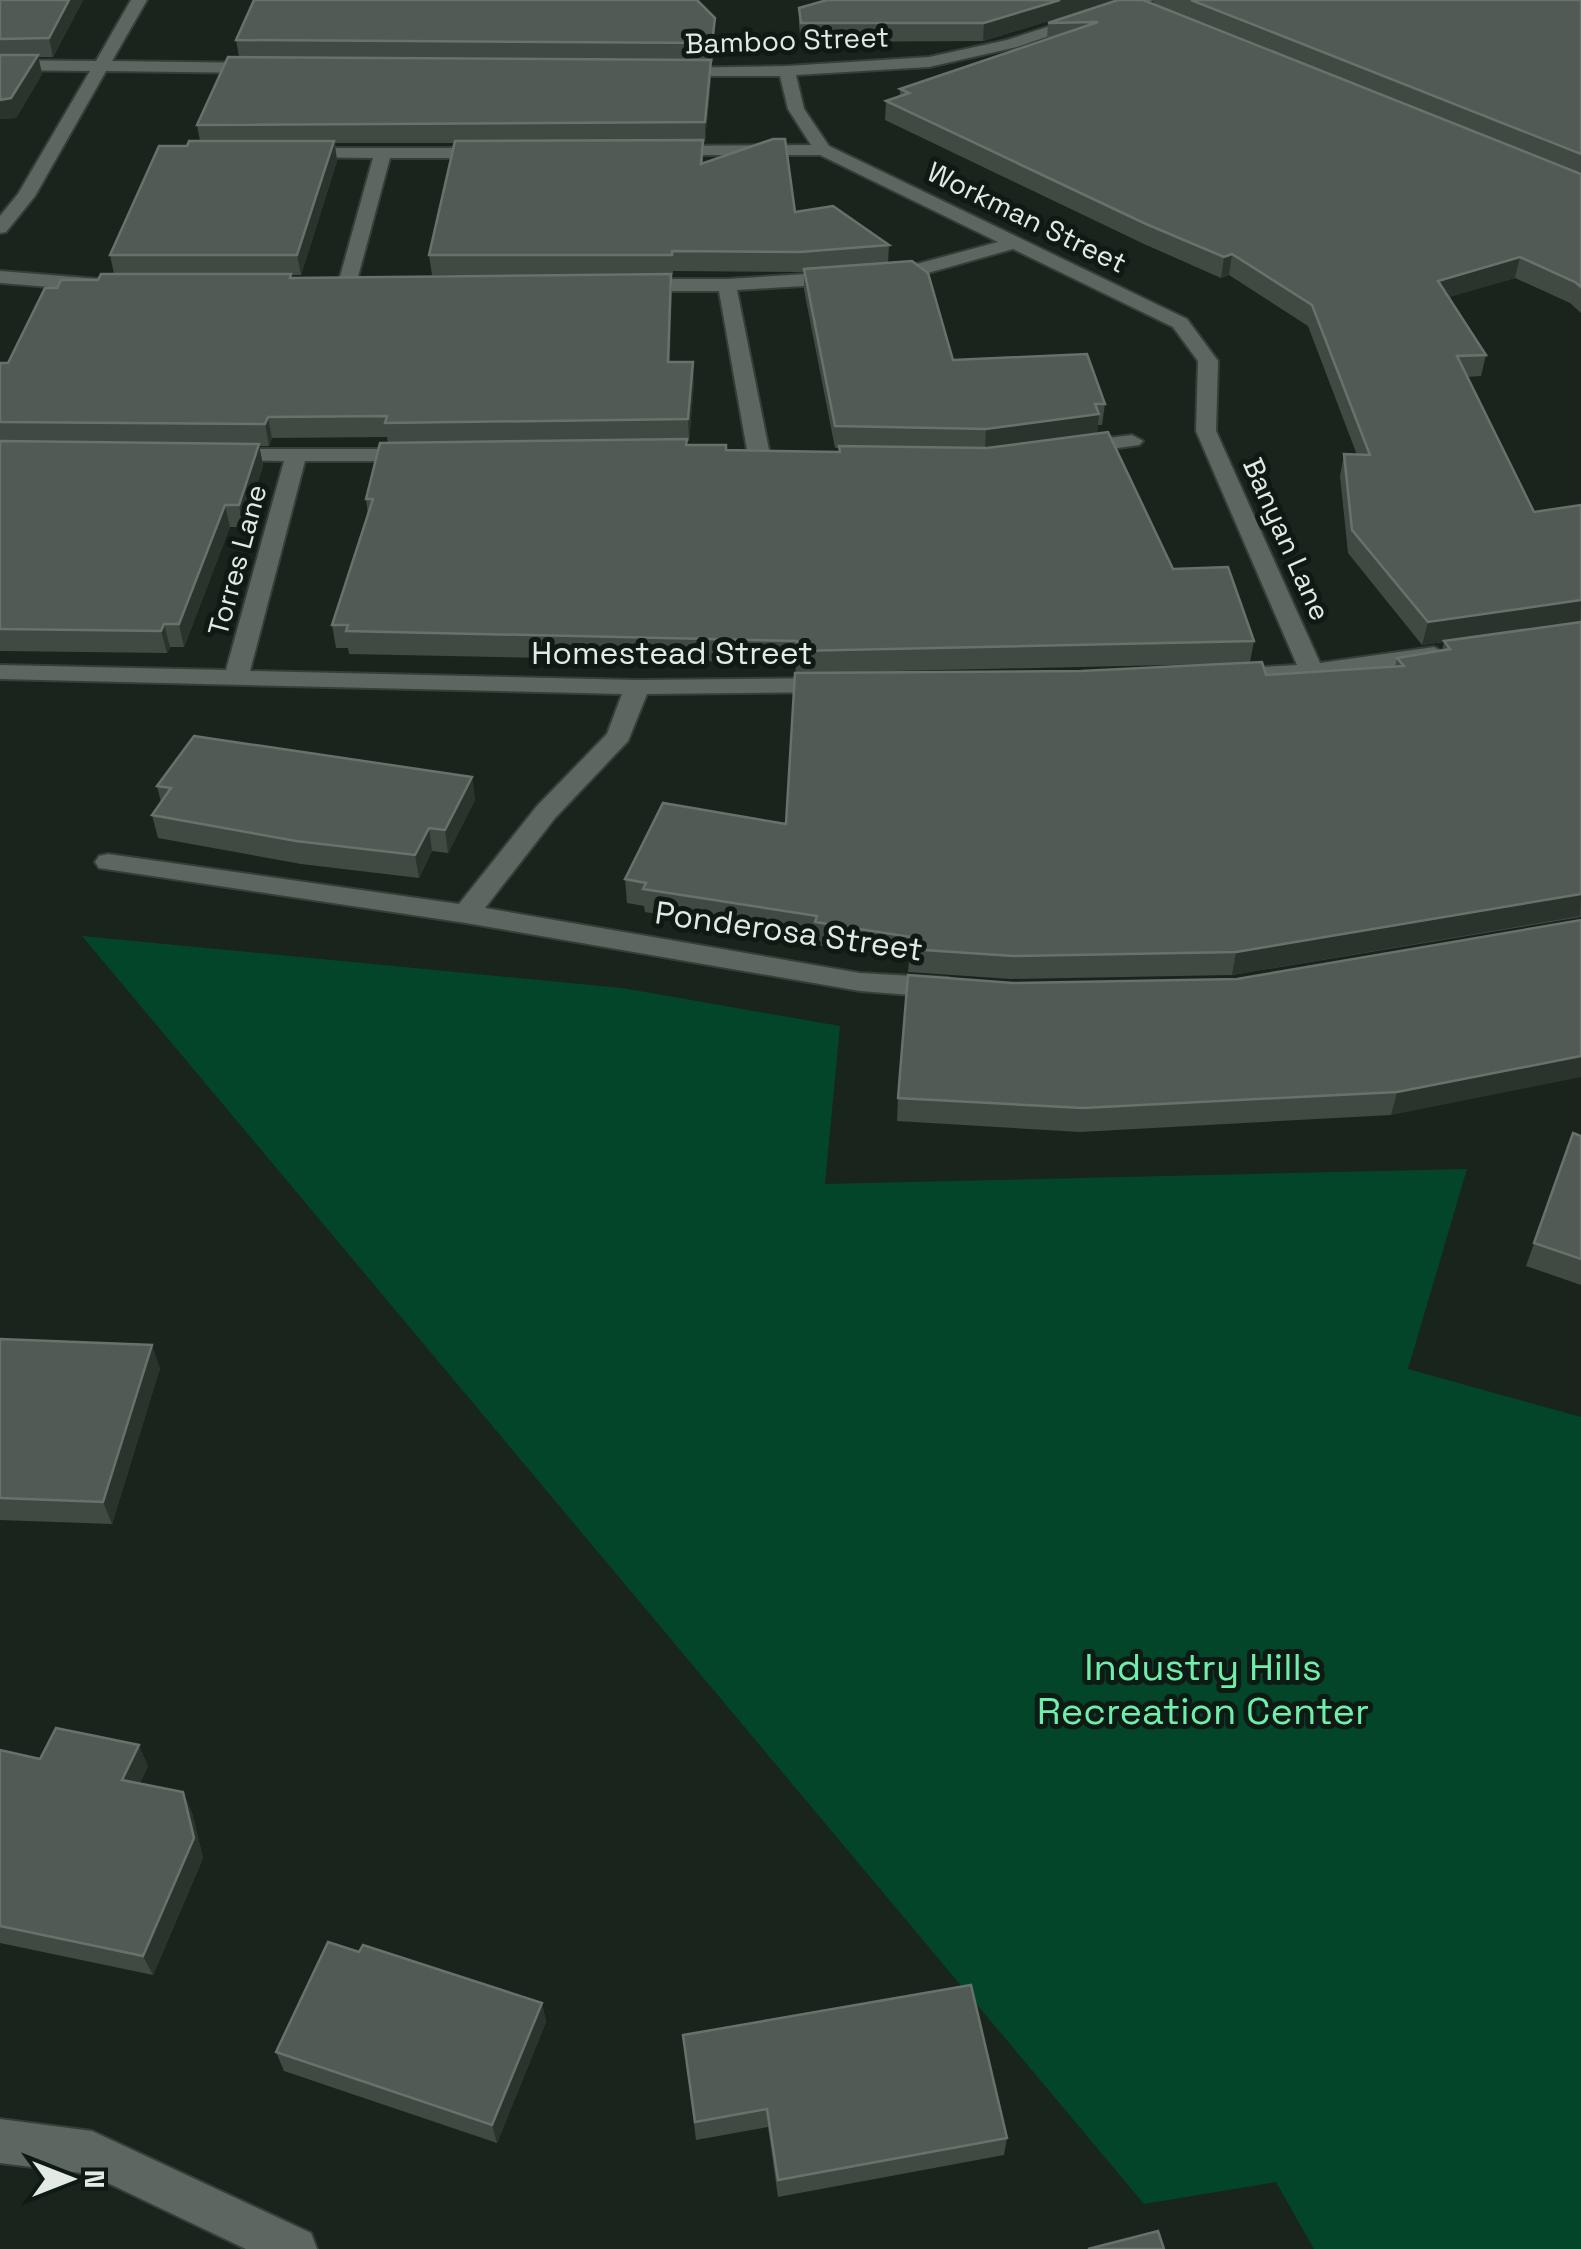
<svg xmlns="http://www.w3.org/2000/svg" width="1581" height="2249" viewBox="0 0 1581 2249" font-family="'Space Grotesk',sans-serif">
<rect width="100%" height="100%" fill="#19241d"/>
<!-- green -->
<polygon fill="#034529" points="82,936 622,988 840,1026 825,1184 1467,1169 1408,1369 1581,1417 1581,2249 1314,2249 1276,2182 1144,2204"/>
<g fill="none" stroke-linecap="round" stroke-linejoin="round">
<!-- minor casing -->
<g stroke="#363e39" stroke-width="4">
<g id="minor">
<polygon points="131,0 147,0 112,61 262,63 270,68 262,73 106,71 35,196 6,232 0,233 0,216 18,194 90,71 0,70 0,60 96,61"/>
<polygon points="1131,0 1154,0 1017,47 929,67 796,75 804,109 829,146 1187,319 1218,361 1216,431 1320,663 1434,647 1446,654 1442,659 1312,678 1218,681 1215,676 1227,669 1297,665 1196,431 1198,361 1173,327 1013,249 903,280 737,290 769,450 758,456 747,450 719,291 631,291 622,285 631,279 727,279 902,268 998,242 820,155 660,155 657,151 666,146 811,145 788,109 780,76 673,76 667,74 667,68 787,66 929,57 1007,40"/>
<polygon points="296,148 490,148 499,153 490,158 390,158 356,284 347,290 338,284 373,158 290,157 287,153"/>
<polygon points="0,271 100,279 109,285 100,291 0,283"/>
<polygon points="1132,435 1143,441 1139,445 1075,454 1064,448 1075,442"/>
<polygon points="221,449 415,449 426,455 415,461 305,461 250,671 637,680 836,678 848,685 836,692 647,694 628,741 555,818 485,908 860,973 948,978 958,981 962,988 958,995 948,998 860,991 466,923 99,868 95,862 99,856 108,854 459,904 537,806 607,734 622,694 0,679 0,665 226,670 284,461 213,460 210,455 213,450"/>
<polygon points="0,2119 92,2131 311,2233 317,2249 246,2249 89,2174 0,2163"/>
</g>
</g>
<!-- minor -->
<use href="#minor" fill="#5b6760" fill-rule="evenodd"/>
</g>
<!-- wall -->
<g fill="#3f4a43" fill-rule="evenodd">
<polygon points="0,0 83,0 53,57 38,57 42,74 16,118 0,119"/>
<polygon points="1118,0 983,41 801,42 799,26 799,8"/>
<path d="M 1154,0 L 1581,0 L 1581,313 L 1570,303 L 1515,278 L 1448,297 L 1486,355 L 1481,376 L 1467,377 L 1534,512 L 1581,505 L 1581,917 L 1232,975 L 1011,979 L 908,972 L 909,960 L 815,945 L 815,940 L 645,912 L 644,906 L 627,903 L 625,879 L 786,824 L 796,663 L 349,654 L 348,648 L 336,648 L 332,625 L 368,514 L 366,499 L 388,443 L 387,437 L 272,438 L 269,446 L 259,446 L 263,466 L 243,527 L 230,527 L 184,647 L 170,647 L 167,653 L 0,651 L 0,363 L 8,363 L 57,288 L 98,280 L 114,274 L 110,255 L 187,146 L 200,141 L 197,125 L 239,57 L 236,40 L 715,18 L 715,36 L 713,62 L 711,62 L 711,79 L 705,142 L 703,142 L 703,163 L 795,212 L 889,245 L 888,263 L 953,360 L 1105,404 L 1102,425 L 1098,425 L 1097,433 L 1173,569 L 1254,641 L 1250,662 L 1266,675 L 1395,667 L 1397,658 L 1442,650 L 1444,642 L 1422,645 L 1348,553 L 1340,476 L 1344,454 L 1357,455 L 1308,326 L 1229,275 L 1221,278 L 1144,244 L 885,120 L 886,101 L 900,96 L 900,89 L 1047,39 L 1048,23 L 1154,4 ZM 335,143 L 455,143 L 429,255 L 432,275 L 575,275 L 292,278 L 291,275 L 301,275 L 337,161 ZM 673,271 L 804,272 L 804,290 L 835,448 L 839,448 L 839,452 L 726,450 L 687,445 L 687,441 L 689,441 L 694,383 L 670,362 L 671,275 L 673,275 ZM 1215,664 L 1081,671 L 803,673 L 1080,667 Z"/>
<polygon points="472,777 475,800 448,853 432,851 419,878 301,864 158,838 152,815 161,802 157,786"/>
<polygon points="1581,920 1391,1115 1080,1132 897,1121 898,1098 1013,983 1237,979"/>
<polygon points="1573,1133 1581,1136 1581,1285 1526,1266"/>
<polygon points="0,1339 160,1368 112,1524 0,1520"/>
<polygon points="0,1750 40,1759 148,1766 140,1783 183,1792 192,1813 203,1858 153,1975 0,1943"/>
<polygon points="359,1952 542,2003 546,2022 497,2143 284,2071 276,2052"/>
<polygon points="683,2035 1007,2138 1004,2155 778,2197 768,2127 696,2140"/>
</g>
<!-- shaded-wall -->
<g fill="#29342d">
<polygon points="69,0 83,0 53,57 49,38"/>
<polygon points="1060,0 1118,0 983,41 984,23"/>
<polygon points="715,18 715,36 713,62 712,43"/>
<polygon points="38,55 42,74 16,118 0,119 0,100"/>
<polygon points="711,60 711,79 705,142 705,122"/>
<polygon points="334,141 337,161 301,275 297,255"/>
<polygon points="1232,254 1229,275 1221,278 1224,257"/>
<polygon points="1520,257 1515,278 1433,302 1438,281"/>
<polygon points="671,274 672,295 669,383 668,362"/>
<polygon points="693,362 694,383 689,441 688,419"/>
<polygon points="1099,414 1097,436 985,450 986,429"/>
<polygon points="268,417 272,438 269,446 265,424"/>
<polygon points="259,444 263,466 243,527 239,505"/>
<polygon points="225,505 230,527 184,647 179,624"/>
<polygon points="1581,597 1580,622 1422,645 1428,622"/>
<polygon points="164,624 170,647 167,653 161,631"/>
<polygon points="472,777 475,800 448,853 445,830"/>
<polygon points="429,828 432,851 419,878 415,855"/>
<polygon points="1581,894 1580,916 1232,975 1236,952"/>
<polygon points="1581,1056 1581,1077 1391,1115 1397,1092"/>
<polygon points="152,1345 160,1368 112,1524 103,1502"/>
<polygon points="139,1745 148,1766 132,1801 122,1780"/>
<polygon points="183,1792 192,1813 203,1858 153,1975 143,1956"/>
<polygon points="542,2003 546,2022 497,2143 492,2125"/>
</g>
<!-- building -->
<g fill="#515b55" stroke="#68726c" stroke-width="2.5">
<polygon points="0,0 69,0 49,38 0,39"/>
<polygon points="254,0 697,0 715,18 712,43 236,40"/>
<polygon points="827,0 1060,0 984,23 801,23 799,8"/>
<polygon points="1118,0 1143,0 1581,174 1581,287 1575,282 1520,257 1438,281 1486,355 1457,356 1534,512 1581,505 1581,600 1428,622 1352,530 1344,454 1370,455 1312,305 1232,254 1224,257 1146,224 886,101 909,93 900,89 1098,22 1048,23"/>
<polygon points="1191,0 1581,0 1581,154"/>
<polygon points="0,55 38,55 11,98 0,100"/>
<polygon points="228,57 711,60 705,122 197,125"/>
<polygon points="773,139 785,139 795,212 833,206 889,245 800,252 672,251 672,255 429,255 455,141 703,140 701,164"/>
<polygon points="189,141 334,141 297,255 110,255 159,146 187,146"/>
<polygon points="912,261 928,273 953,360 1087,354 1105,404 1095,404 1099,414 986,429 835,426 804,269"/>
<polygon points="101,274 291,274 290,278 671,274 668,362 693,362 688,419 385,423 387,416 268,417 265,424 0,422 0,363 8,363 45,288 57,288 61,280 98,280"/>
<polygon points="1108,432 1173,569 1228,567 1254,641 796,651 797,641 346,631 348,625 332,625 373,499 366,499 380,443 687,439 686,445 726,445 726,450 840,452 839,446 987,448"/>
<polygon points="0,441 259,444 239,505 225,505 179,624 164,624 161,631 0,629"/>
<polygon points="1581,622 1581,894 1236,952 1013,956 910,949 911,937 815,922 817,916 643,889 646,883 625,879 663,803 786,824 795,673 1081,671 1262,662 1266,675 1404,666 1397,658 1450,649 1444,641"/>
<polygon points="194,736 472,777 445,830 429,828 415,855 296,841 152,815 171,788 157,786"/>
<polygon points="1581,920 1581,1056 1397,1092 1083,1108 898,1098 908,975 1013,983 1237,979"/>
<polygon points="1573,1133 1581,1136 1581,1259 1534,1243"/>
<polygon points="0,1339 152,1345 103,1502 0,1498"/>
<polygon points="56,1728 139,1745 122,1780 183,1792 194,1838 143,1956 0,1926 0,1750 40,1759"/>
<polygon points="328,1942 359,1952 363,1945 542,2003 492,2125 276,2052"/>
<polygon points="971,1985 1007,2138 778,2180 767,2109 695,2122 683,2035"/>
<polygon points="1158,2231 1164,2249 1088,2249"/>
</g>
<g text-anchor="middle" stroke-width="10" stroke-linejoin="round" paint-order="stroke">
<!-- far-street labels -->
<g font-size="28" fill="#e3eae6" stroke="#101a14">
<text transform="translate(787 40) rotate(-2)" y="10">Bamboo Street</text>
<text transform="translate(1027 217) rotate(26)" y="10">Workman Street</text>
<text transform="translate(1287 539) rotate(66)" y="10">Banyan Lane</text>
<text transform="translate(237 560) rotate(-75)" y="10">Torres Lane</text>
</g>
<!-- street labels -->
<g font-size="32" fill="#e3eae6" stroke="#101a14">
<text x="672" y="664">Homestead Street</text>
<text transform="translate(789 931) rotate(8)" y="11">Ponderosa Street</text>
</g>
<!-- near-park labels -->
<g font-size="38" fill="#6eefab" stroke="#101a14">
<text x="1203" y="1680">Industry Hills<tspan x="1203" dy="44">Recreation Center</tspan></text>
</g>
</g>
<!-- north arrow -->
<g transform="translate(70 2179) rotate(90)" stroke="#101a14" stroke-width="8" paint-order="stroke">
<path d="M0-8L18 38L0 25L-18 38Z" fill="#e3eae6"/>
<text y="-15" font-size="28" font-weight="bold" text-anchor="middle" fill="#e3eae6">N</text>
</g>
</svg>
